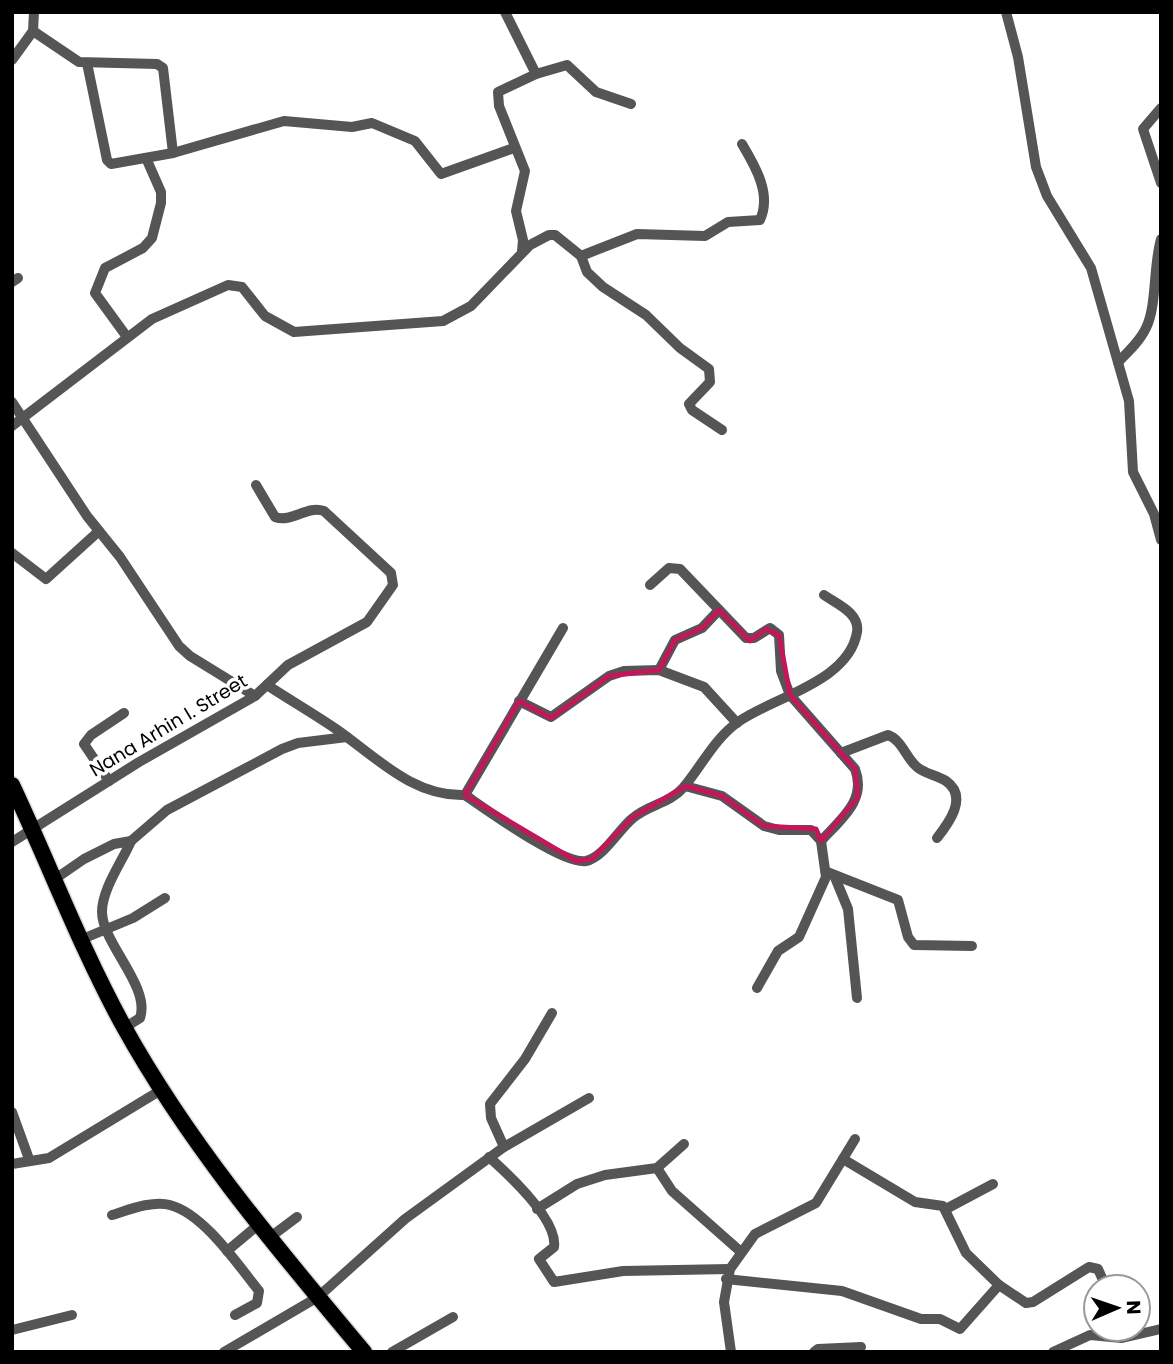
<svg xmlns="http://www.w3.org/2000/svg" width="1173" height="1364" viewBox="0 0 1173 1364" font-family="Poppins,sans-serif">
<rect width="100%" height="100%" fill="#fff"/>
<g fill="none" stroke-linecap="round" stroke-linejoin="round">
<!-- primary casing -->
<g stroke="#dbdbdb" stroke-width="19">
<path id="primary" d="M 12,785 C 50,866 81,949 124,1027 C 190,1146 277,1248 364,1352"/>
</g>
<!-- minor -->
<g stroke="#555" stroke-width="10">
<polyline points="505,12 536,74"/>
<polyline points="1006,12 1018,57 1036,167 1047,196 1091,268 1129,401 1133,472 1154,514 1161,540"/>
<polyline points="33,31 79,62 157,64 163,68 173,153"/>
<polyline points="12,60 33,31 34,12"/>
<polyline points="87,63 107,160 111,164 173,153 284,121 352,127 372,123 415,141 441,174 514,148"/>
<polyline points="1161,108 1143,129 1161,183"/>
<polyline points="522,252 523,240 516,211 525,171 499,106 498,92 536,74 567,65 596,92 631,104"/>
<path d="M 581,256 L 637,234 L 705,236 L 728,222 L 760,220 C 772,194 755,166 742,144"/>
<polyline points="12,282 18,278"/>
<polyline points="127,337 95,293 105,268 143,248 152,238 161,203 161,192 146,158"/>
<path d="M 1118,362 C 1128,352 1140,341 1146,328 C 1157,306 1153,267 1161,239"/>
<polyline points="12,402 87,516 120,557 179,646 190,656 255,696"/>
<polyline points="12,426 152,319 228,285 242,287 265,316 294,332 443,321 471,306 530,245 549,235 555,235 581,256 587,272 603,287 646,315 680,348 709,369 710,382 689,404 692,410 722,430"/>
<polyline points="12,553 46,579 99,531"/>
<path d="M 650,585 L 669,568 L 680,569 L 746,638 L 754,638 L 770,628 L 779,635 L 781,671 L 790,695 L 855,769 C 867,800 841,819 821,841"/>
<polyline points="659,670 675,640 702,628 719,610"/>
<path d="M 267,685 C 290,700 314,714 336,729 C 376,757 413,797 465,795 L 563,628"/>
<polyline points="519,701 551,717 609,676 624,671 659,670 704,687 737,723"/>
<path d="M 841,753 L 888,735 C 902,740 906,758 917,767 C 925,774 937,775 946,781 C 969,797 948,824 937,838"/>
<polyline points="109,781 84,744 91,735 124,713"/>
<polyline points="685,786 722,796 764,826 779,830 811,830 821,841 826,877 799,937 778,951 757,988"/>
<path d="M 465,795 C 487,810 563,865 586,861 C 604,857 619,829 633,818 C 648,805 670,803 683,788 C 701,767 714,739 738,722 C 773,697 849,682 857,632 C 860,613 837,604 824,595"/>
<path d="M 12,842 L 139,762 L 255,696 L 288,665 L 367,622 L 393,585 L 391,573 L 324,511 C 307,505 292,523 275,517 L 256,485"/>
<polyline points="827,872 898,900 908,937 914,945 972,946"/>
<polyline points="834,875 848,909 857,998"/>
<polyline points="55,879 84,859 114,844 131,841 167,810 282,749 298,743 347,737"/>
<polyline points="80,940 133,918 165,898"/>
<path d="M 124,1028 L 140,1018 C 151,987 102,943 102,912 C 102,889 122,862 131,841"/>
<polyline points="12,1112 29,1159"/>
<polyline points="504,1147 589,1098"/>
<path d="M 489,1157 C 508,1174 558,1220 554,1247 L 539,1259 L 554,1282 L 623,1271 L 730,1269"/>
<polyline points="843,1159 915,1202 943,1206 966,1253 999,1285 1026,1303 1033,1302 1089,1267 1098,1269 1106,1287"/>
<polyline points="12,1164 49,1158 161,1090"/>
<polyline points="657,1168 672,1191 741,1252"/>
<polyline points="537,1209 577,1184 605,1175 657,1168 684,1144"/>
<polyline points="946,1209 993,1184"/>
<path d="M 112,1215 C 128,1210 153,1200 170,1205 C 204,1214 238,1265 259,1291 L 257,1303 L 235,1315"/>
<polyline points="269,1238 297,1217"/>
<polyline points="227,1251 258,1225"/>
<polyline points="726,1279 842,1291 921,1319 940,1319 960,1329 999,1285"/>
<polyline points="12,1330 72,1315"/>
<polyline points="224,1352 318,1297 405,1219 504,1147 491,1118 490,1104 525,1059 552,1013"/>
<polyline points="392,1352 453,1317"/>
<polyline points="731,1352 724,1302 730,1269 755,1234 816,1203 855,1139"/>
<polyline points="814,1352 818,1349 861,1347"/>
<polyline points="1053,1352 1090,1335 1122,1338 1161,1329"/>
</g>
<!-- primary -->
<use href="#primary" stroke="#000" stroke-width="16"/>
</g>
<!-- marked area -->
<path fill="none" stroke="#c2185b" stroke-width="5" stroke-linejoin="round" d="M 719,610 L 750,641 L 766,629 L 779,635 L 790,695 L 855,769 L 858,797 L 821,841 L 816,829 L 764,826 L 722,796 L 686,786 L 633,817 L 592,859 L 576,861 L 465,795 L 519,701 L 551,718 L 609,676 L 659,670 L 675,640 L 702,628 Z"/>
<g text-anchor="middle" stroke-width="7" stroke-linejoin="round" paint-order="stroke">
<!-- street labels -->
<g font-size="19" fill="#000" stroke="#fff">
<text transform="translate(168 725) rotate(-31)" y="7">Nana Arhin I. Street</text>
</g>
</g>
<!-- border -->
<rect width="1173" height="1364" fill="none" stroke="#000000" stroke-width="28"/>
<!-- north arrow -->
<g transform="translate(1117 1308) rotate(88)"><circle r="33" fill="#ffffff" stroke="#999999" stroke-width="2"/>
<path d="M0-5L12 26L0 18L-12 26Z" fill="#000000"/>
<text y="-10" font-size="19" font-weight="bold" text-anchor="middle" fill="#000000">N</text>
</g>
</svg>
